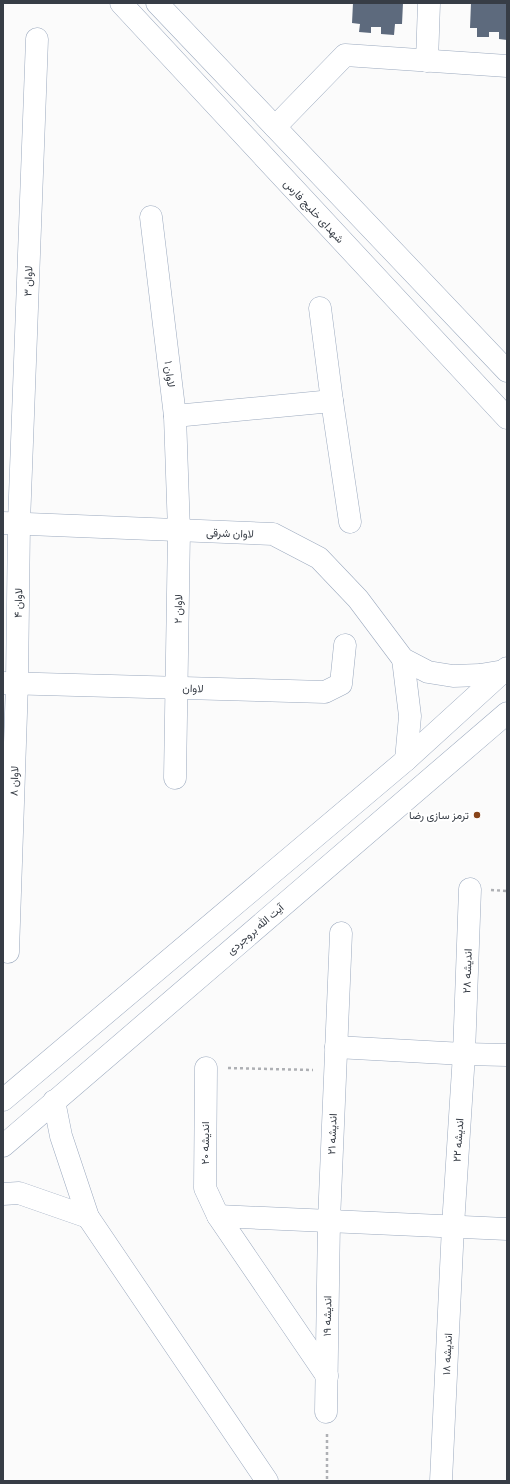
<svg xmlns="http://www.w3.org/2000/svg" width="510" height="1484" viewBox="0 0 510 1484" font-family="'Archivo Narrow',Vazirmatn,sans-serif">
<rect width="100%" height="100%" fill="#fbfbfb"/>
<!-- building -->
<g fill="#5d6a7d">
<polygon points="353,3 403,3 402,24 395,24 394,35 381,34 381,27 371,27 371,33 359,32 360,24 352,23"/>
<polygon points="471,3 507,3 507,40 499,39 499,32 489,32 489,37 477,37 477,28 470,28"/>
</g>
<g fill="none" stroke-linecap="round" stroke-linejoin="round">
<!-- street casing -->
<g stroke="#9ba9be" stroke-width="23">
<g id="street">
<polyline points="427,61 429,3"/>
<polyline points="275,127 345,55 507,66"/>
<polyline points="151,217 175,416 179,531 175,778"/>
<polyline points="320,308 332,401 350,522"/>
<polyline points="175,416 332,401"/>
<polyline points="3,523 273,534 319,558 358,599 403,659 428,672 453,676 480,675 504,671"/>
<polyline points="403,659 410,716 406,760"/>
<polyline points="3,683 325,692 341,684 345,645"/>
<polyline points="8,952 17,683 19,523 37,39"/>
<polyline points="336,1047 464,1054 507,1055"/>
<polyline points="206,1068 205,1188 218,1216 327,1376"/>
<polyline points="218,1216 507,1229"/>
<polyline points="326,1412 329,1221 341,933"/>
<polyline points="441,1481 453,1226 464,1054 470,889"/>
</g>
</g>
<!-- secondary casing -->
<g stroke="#9ba9be" stroke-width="23">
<g id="secondary">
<polyline points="121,3 507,418"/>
<polyline points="157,3 507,371"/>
<polyline points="3,1100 406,760 507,668"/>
<polyline points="54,1101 61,1136 88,1217 267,1481"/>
<polyline points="3,1146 507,713"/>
<polyline points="3,1194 19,1193 88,1217"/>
</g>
</g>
<!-- path -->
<g stroke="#aeb0b4" stroke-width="2.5" stroke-dasharray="3 3" stroke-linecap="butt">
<polyline points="491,890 507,891"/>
<polyline points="228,1068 313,1070"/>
<polyline points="327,1434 327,1481"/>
</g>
<!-- street -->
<use href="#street" stroke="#fff" stroke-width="22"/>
<!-- secondary -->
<use href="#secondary" stroke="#fff" stroke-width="22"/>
</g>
<!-- markers -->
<circle fill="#874319" stroke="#fff" stroke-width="1.5" cx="477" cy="815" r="4"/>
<g text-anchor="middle" stroke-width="4" stroke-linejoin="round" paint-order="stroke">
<!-- street labels -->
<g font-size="11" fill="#373d46" stroke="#fff">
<text transform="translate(314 211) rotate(47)" y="4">شهدای خلیج فارس</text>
<text transform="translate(28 281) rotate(-88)" y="4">لاوان ۳</text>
<text transform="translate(170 374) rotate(83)" y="4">لاوان ۱</text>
<text transform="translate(230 533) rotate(2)" y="4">لاوان شرقی</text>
<text transform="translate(18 603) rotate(-89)" y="4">لاوان ۴</text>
<text transform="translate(178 609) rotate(-89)" y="4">لاوان ۲</text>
<text transform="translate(193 688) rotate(2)" y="4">لاوان</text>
<text transform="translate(14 781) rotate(-88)" y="4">لاوان ۸</text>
<text transform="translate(255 929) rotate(-41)" y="4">آیت الله بروجردی</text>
<text transform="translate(467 971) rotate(-88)" y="4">اندیشه ۲۸</text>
<text transform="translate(332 1134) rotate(-88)" y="4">اندیشه ۲۱</text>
<text transform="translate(458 1140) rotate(-86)" y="4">اندیشه ۲۲</text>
<text transform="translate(205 1143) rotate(-90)" y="4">اندیشه ۲۰</text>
<text transform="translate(327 1316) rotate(-89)" y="4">اندیشه ۱۹</text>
<text transform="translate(447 1354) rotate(-87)" y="4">اندیشه ۱۸</text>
</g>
<!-- poi labels -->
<g font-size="11" fill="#373d46" stroke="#fff" text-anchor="end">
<text x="469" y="819">ترمز سازی رضا</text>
</g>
</g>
<!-- border -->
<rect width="510" height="1484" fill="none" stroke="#373d46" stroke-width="8"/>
</svg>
